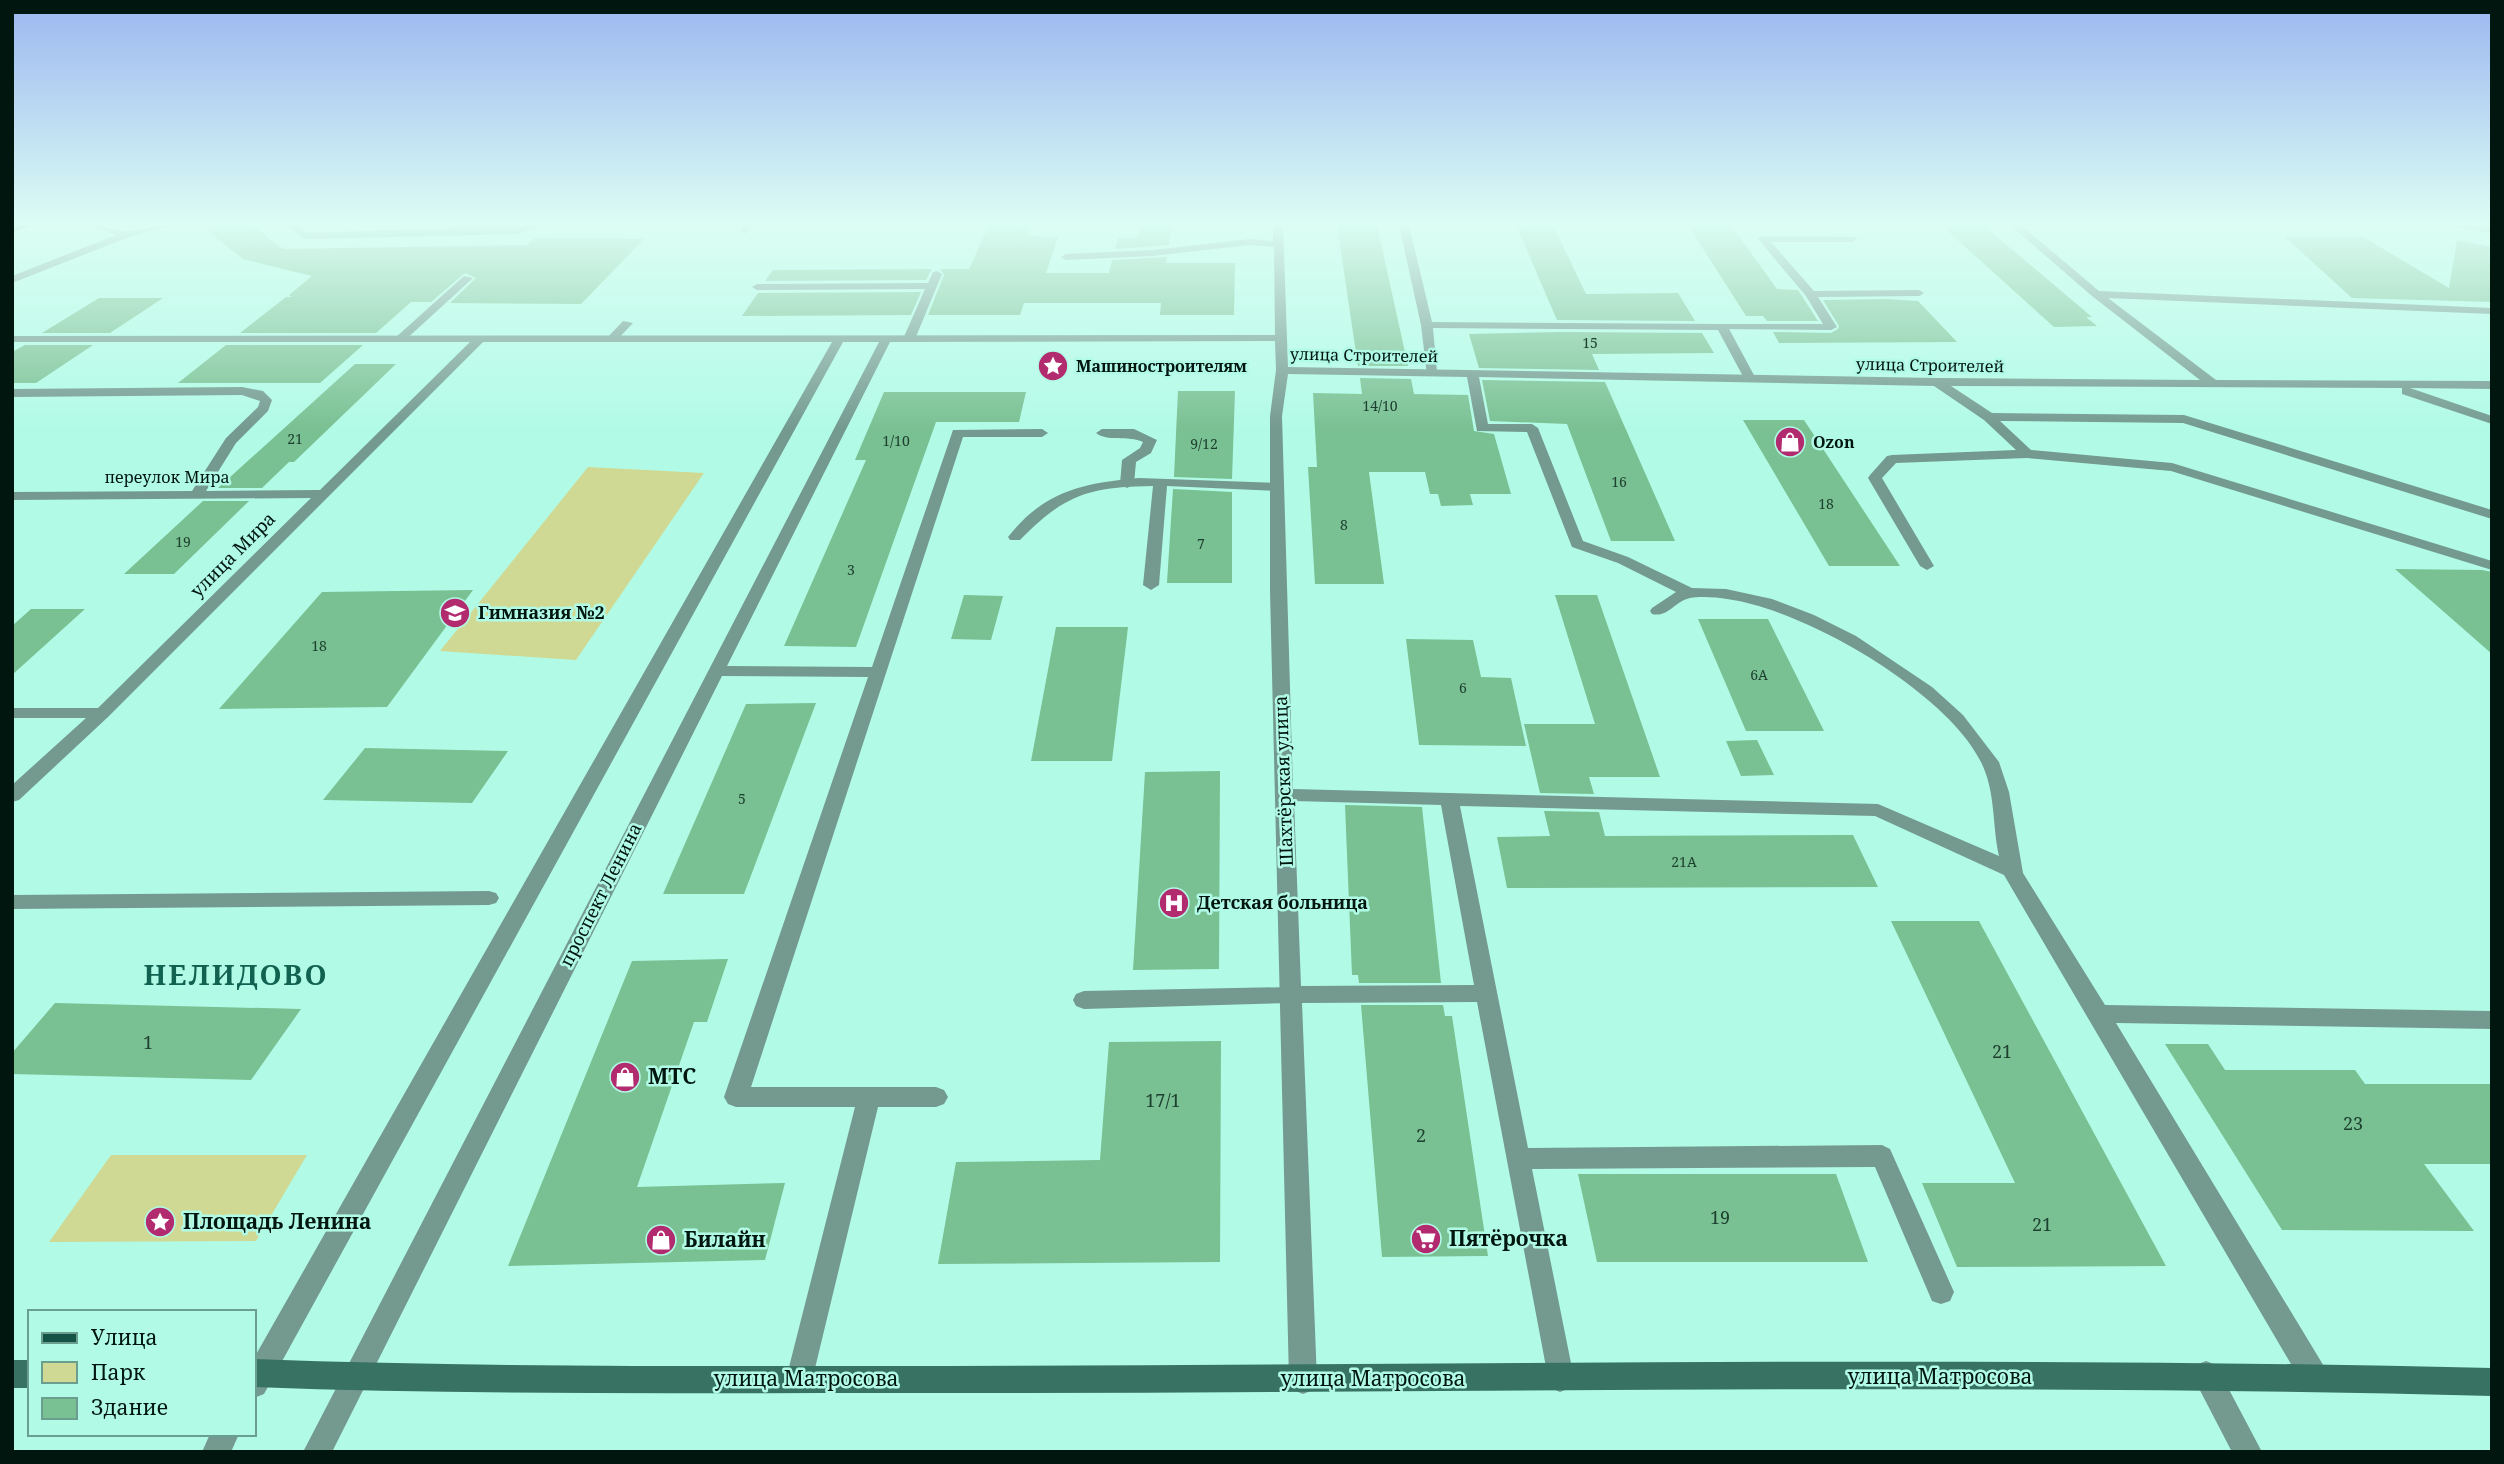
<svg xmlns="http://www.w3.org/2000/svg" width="2504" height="1464" viewBox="0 0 2504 1464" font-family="'Noto Serif',serif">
<rect width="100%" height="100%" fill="#b1fbe6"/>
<!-- green -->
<g fill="#d0d993">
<polygon points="588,467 704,473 576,660 440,651"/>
<polygon points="111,1155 307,1155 256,1241 49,1242"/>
</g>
<!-- building -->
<g fill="#79c092">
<polygon points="200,225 252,225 283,249 527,245 535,238 644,239 581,304 450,303 476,278 465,273 431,302 411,302 376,333 240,333 286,297 292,297 289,295 312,276 243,259"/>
<polygon points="989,225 1032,225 1027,236 1058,237 1046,273 1109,273 1112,260 1167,257 1166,263 1235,263 1234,315 1160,315 1161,303 1024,303 1020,315 928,315 944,275 940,269 969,269"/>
<polygon points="1140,225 1172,225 1169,245 1115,249 1118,238 1137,238"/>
<polygon points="1337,225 1377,225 1408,366 1358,366"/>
<polygon points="1516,225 1553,225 1586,294 1678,293 1695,321 1557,320"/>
<polygon points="1688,225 1731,225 1777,289 1798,290 1818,321 1767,321 1763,316 1746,316"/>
<polygon points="1941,225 1983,225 2092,317 2086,317 2097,326 2054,327"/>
<polygon points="2285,237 2363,237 2449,288 2457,240 2492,247 2492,302 2352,298"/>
<polygon points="932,269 926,280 765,281 773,270"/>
<polygon points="921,292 911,315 742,316 758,293"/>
<polygon points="99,298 163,298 110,333 42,333"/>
<polygon points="1887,299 1918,301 1957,342 1779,343 1773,332 1831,333 1838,329 1839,326 1823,300"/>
<polygon points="1561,332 1702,333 1714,353 1592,354 1599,370 1479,368 1469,334"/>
<polygon points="25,345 93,345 36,383 12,383 12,352"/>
<polygon points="226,345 363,345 320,383 178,383"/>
<polygon points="355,364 396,364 294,462 289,462 262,488 218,488"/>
<polygon points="1360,378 1411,379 1414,394 1468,395 1474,431 1494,434 1511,494 1470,494 1473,505 1441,506 1438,494 1430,494 1425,472 1369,472 1384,584 1315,584 1308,467 1317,467 1313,393 1362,394"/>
<polygon points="1482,380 1605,382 1675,541 1611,541 1567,424 1490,421"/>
<polygon points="1178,391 1235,391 1232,479 1174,477"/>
<polygon points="884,392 1026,392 1019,422 936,422 856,647 784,646 866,460 855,460"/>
<polygon points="1743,420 1804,420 1900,566 1829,566"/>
<polygon points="1173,489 1232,492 1232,583 1167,583"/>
<polygon points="203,501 249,501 174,574 124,574"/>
<polygon points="2395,569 2482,570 2492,572 2492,654"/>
<polygon points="473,590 387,707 219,709 322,592"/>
<polygon points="964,595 1003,596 991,640 951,639"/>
<polygon points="1555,595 1597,595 1660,777 1589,777 1594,794 1540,793 1524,724 1595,724"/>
<polygon points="31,609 85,609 12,675 12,626"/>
<polygon points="1698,619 1768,619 1824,731 1746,731"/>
<polygon points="1056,627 1128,627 1112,761 1031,761"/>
<polygon points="1406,639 1473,640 1481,677 1511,678 1526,746 1419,745"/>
<polygon points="816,703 744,894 663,894 746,704"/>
<polygon points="1757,740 1774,775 1741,776 1726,741"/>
<polygon points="365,748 508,751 472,803 323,800"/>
<polygon points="1220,771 1219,969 1133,970 1145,772"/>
<polygon points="1345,805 1422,807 1441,983 1359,983 1358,975 1352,975"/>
<polygon points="1544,811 1599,812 1605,836 1853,835 1878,887 1507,888 1497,837 1550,836"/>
<polygon points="1891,921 1979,921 2166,1266 1957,1267 1922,1183 2015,1183"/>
<polygon points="728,959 707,1022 694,1022 637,1187 785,1183 765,1260 508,1266 632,961"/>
<polygon points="55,1003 301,1009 251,1080 12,1074 12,1053"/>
<polygon points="1361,1005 1443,1005 1445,1016 1452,1016 1488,1256 1382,1257"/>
<polygon points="1221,1041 1220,1262 938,1264 956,1162 1100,1160 1109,1042"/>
<polygon points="2165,1044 2208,1044 2225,1070 2355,1070 2365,1084 2492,1084 2492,1164 2424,1164 2474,1231 2282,1230"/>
<polygon points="1578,1174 1836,1174 1868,1262 1597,1262"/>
</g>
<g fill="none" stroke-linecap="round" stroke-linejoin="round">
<!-- lane -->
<g fill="#74998e" fill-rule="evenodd">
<polygon points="744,225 755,225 745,234 740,231"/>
<polygon points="1399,225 1409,225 1432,322 1722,324 1728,327 1755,377 1745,380 1718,330 1433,328 1437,372 1427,375 1421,325"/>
<polygon points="937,271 942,274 915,339 909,342 903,339 925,289 757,290 752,287 757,284 928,283 933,272"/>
<polygon points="464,276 473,278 403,342 395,342 395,338"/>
<polygon points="623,321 633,323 615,342 607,342 607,338"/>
<path d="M 1139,478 L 1277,483 L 1284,487 L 1277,491 L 1167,486 L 1159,585 L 1151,590 L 1143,585 L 1153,486 C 1089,487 1065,494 1020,540 L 1010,540 L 1008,537 C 1044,491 1083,483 1139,478 Z"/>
<polygon points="489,891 496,893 499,898 496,903 489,905 12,909 12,895"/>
<polygon points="1291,987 1299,989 1302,995 1299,1001 1291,1003 1084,1009 1076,1006 1073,1000 1076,994 1084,991"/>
</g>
<!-- street -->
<g fill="#74998e" fill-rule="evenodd">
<path d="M 89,225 C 103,225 118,232 128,231 C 144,230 158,225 174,225 L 129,237 L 12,283 L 12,276 L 116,235 Z"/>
<polygon points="285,225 297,225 307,233 542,225 517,234 305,239"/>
<path d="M 1273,225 L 1283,225 L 1288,367 L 1937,378 L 2200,380 L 2092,296 L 2010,225 L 2021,225 L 2099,291 L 2492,308 L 2492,314 L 2108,298 L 2216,380 L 2492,381 L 2492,389 L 2410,388 L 2492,416 L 2492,424 L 2402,394 L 2402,388 L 1951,386 L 1992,413 L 2184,415 L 2492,510 L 2492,519 L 2183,423 L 2000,421 L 2031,450 L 2172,463 L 2492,561 L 2492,570 L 2171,471 L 2027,458 L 1896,463 L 1882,478 L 1934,566 L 1927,570 L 1920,566 L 1868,478 L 1870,475 L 1887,456 L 1892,455 L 2016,450 L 1984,420 L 1934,386 L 1479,377 L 1488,424 L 1532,424 L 1538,428 L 1583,541 L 1628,557 L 1692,588 L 1726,589 L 1772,599 L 1814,615 L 1856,636 L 1932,687 L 1963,715 L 1999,762 L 2009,792 L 2023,873 L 2105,1005 L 2492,1011 L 2492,1029 L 2116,1023 L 2325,1368 L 2329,1378 L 2325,1388 L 2315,1392 L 2305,1388 L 2004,875 L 1875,816 L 1460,806 L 1528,1148 L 1882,1145 L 1890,1149 L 1954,1292 L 1950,1301 L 1941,1304 L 1932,1301 L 1875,1167 L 1532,1169 L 1574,1378 L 1570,1388 L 1560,1392 L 1550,1388 L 1477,1002 L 1302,1003 L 1317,1380 L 1313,1390 L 1303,1394 L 1293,1390 L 1289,1380 L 1270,591 L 1270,416 L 1276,370 L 1275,341 L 890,342 L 727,666 L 872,667 L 953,430 L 1042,429 L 1048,433 L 1042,437 L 963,437 L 751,1087 L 936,1087 L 944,1090 L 948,1097 L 944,1104 L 936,1107 L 878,1107 L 810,1389 L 800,1393 L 790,1389 L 786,1379 L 855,1107 L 736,1107 L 728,1104 L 724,1097 L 868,677 L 722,676 L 332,1452 L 303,1452 L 879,342 L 843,342 L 264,1394 L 254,1398 L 254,1358 L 832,342 L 483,342 L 108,717 L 19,800 L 12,802 L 12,785 L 86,718 L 12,718 L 12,708 L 98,708 L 311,498 L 12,500 L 12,492 L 192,491 L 226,438 L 258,407 L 260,401 L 242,395 L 12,397 L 12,389 L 242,387 L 263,391 L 272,400 L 268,411 L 236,443 L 206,491 L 320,490 L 470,342 L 12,342 L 12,336 L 1275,335 L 1274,247 L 1250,245 L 1152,256 L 1066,260 L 1061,257 L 1066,254 L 1152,250 L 1250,239 L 1273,241 ZM 1288,374 L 1467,377 L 1477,431 L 1527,432 L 1572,547 L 1618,563 L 1676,592 L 1652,608 L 1650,611 L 1652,614 C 1668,618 1675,601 1690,598 C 1700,596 1717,597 1727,599 C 1804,609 1947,692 1981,762 C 1996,792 1992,825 1999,856 L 1878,804 L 1293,789 L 1282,416 ZM 1294,801 L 1441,805 L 1474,985 L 1301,986 Z"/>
<polygon points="2454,225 2492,227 2492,233 2459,228"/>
<polygon points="1763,236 1856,237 1857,239 1852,242 1771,242 1814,291 1919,290 1924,293 1919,296 1818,297 1837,327 1831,330 1718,329 1716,327 1722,324 1823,324 1806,296 1758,239"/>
<path d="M 1134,429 L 1157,440 L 1151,453 L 1136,462 L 1134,484 L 1127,488 L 1120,484 L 1122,460 L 1140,448 L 1143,442 C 1128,435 1107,442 1096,433 L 1102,429 Z"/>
<polygon points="2206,1361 2216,1365 2262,1452 2232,1452 2192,1375 2196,1365"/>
<polygon points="210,1434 239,1434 231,1452 202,1452"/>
</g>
<!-- secondary -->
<g fill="#377263" fill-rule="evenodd">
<path d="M 254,1359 C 464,1367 674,1366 884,1366 C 1420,1366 1956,1355 2492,1368 L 2492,1396 C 1956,1382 1420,1394 884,1393 C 674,1393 464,1395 254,1387 Z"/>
<rect x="12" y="1360" width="18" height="28"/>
</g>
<!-- primary -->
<polygon fill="#145346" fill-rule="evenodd" points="30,225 28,227 12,232 12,226"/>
</g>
<!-- sky -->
<linearGradient id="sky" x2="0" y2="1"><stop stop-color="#9bb7f0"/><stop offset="0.52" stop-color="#dcfdf4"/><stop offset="1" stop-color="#dcfdf4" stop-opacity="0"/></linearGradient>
<rect width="2504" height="430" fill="url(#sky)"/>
<!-- icons -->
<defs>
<g id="sight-disc" transform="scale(1.575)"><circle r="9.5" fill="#b22b6f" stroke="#b1fbe6"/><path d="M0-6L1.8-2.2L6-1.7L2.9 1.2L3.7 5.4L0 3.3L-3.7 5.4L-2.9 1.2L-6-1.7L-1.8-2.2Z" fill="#fff"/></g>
<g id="shop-disc" transform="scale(1.575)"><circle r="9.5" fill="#b22b6f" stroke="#b1fbe6"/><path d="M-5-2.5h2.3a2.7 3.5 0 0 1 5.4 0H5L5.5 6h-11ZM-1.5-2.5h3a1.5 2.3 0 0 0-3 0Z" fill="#fff"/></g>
<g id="school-disc" transform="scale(1.575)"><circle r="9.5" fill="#b22b6f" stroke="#b1fbe6"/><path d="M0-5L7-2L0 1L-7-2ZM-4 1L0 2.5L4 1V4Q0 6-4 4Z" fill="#fff"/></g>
<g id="hospital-disc" transform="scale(1.575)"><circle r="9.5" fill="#b22b6f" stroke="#b1fbe6"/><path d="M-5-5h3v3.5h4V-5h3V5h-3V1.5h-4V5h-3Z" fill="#fff"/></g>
<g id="supermarket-disc" transform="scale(1.575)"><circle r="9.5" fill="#b22b6f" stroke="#b1fbe6"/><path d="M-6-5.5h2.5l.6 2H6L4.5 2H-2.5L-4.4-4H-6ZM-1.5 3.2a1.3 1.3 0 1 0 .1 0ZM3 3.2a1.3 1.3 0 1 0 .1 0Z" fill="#fff"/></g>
</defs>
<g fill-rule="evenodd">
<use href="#sight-disc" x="1053" y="366"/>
<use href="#shop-disc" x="1790" y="442"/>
<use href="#school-disc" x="455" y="613"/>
<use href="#hospital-disc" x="1174" y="903"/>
<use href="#shop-disc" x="625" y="1077"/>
<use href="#sight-disc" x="160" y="1222"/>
<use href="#supermarket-disc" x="1426" y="1239"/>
<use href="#shop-disc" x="661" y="1240"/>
</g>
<g text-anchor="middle" stroke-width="5" stroke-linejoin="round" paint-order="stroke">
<!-- number labels -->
<g font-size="14" fill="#1e4030">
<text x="1590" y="348">15</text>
<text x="1380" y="411">14/10</text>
<text x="295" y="444">21</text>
<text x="896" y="446">1/10</text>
<text x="1204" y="449">9/12</text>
<text x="1619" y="487">16</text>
<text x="1826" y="509">18</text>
<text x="1344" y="530">8</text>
<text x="183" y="547">19</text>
<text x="1201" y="549">7</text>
<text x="851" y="575">3</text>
<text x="319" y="651">18</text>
<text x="1759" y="680">6А</text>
<text x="1463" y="693">6</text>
<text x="742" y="804">5</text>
<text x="1684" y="867">21А</text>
</g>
<!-- far-street labels -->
<g font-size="16" fill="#00160f" stroke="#b1fbe6">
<text transform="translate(1364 355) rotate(1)" y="6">улица Строителей</text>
<text transform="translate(1930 365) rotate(1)" y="6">улица Строителей</text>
<text x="167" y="483">переулок Мира</text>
</g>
<!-- far-poi labels -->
<g font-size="16" font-weight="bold" fill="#00160f" stroke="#b1fbe6" text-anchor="start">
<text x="1076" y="372">Машиностроителям</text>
<text x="1813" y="448">Ozon</text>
</g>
<!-- street labels -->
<g font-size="18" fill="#00160f" stroke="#b1fbe6">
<text transform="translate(233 555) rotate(-45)" y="6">улица Мира</text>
<text transform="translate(1284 781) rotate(-92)" y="6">Шахтёрская улица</text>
<text transform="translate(601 895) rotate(-63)" y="6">проспект Ленина</text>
</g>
<!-- poi labels -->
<g font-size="18" font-weight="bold" fill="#00160f" stroke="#b1fbe6" text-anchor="start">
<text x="478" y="619">Гимназия №2</text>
<text x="1197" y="909">Детская больница</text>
</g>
<!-- near-number labels -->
<g font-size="18" fill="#1e4030">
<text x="148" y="1049">1</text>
<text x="2002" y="1058">21</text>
<text x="1163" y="1107">17/1</text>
<text x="2353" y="1130">23</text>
<text x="1421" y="1142">2</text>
<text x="1720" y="1224">19</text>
<text x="2042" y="1231">21</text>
</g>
<!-- near-poi labels -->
<g font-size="21" font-weight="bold" fill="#00160f" stroke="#b1fbe6" text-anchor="start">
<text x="648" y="1084">МТС</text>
<text x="183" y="1229">Площадь Ленина</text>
<text x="1449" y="1246">Пятёрочка</text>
<text x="684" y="1247">Билайн</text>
</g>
<!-- near-street labels -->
<g font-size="21" fill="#00160f" stroke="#b1fbe6">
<text x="1940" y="1384">улица Матросова</text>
<text x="806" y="1386">улица Матросова</text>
<text x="1373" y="1386">улица Матросова</text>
</g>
<!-- near-district labels -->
<g font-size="28" font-weight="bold" letter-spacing="2" fill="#126252" stroke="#b1fbe6">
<text x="236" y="985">НЕЛИДОВО</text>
</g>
</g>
<!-- border -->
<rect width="2504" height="1464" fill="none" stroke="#00160f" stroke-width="28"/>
<!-- legend -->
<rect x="28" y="1310" width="228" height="126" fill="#b1fbe6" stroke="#6a9f90" stroke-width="2"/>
<rect x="42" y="1333" width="35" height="10" fill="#145346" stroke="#6a9f90" stroke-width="2"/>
<text x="91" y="1345" font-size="21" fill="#00160f">Улица</text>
<rect x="42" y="1362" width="35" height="21" fill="#d0d993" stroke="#6a9f90" stroke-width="2"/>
<text x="91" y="1380" font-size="21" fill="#00160f">Парк</text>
<rect x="42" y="1398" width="35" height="21" fill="#79c092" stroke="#6a9f90" stroke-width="2"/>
<text x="91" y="1415" font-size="21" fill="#00160f">Здание</text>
</svg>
